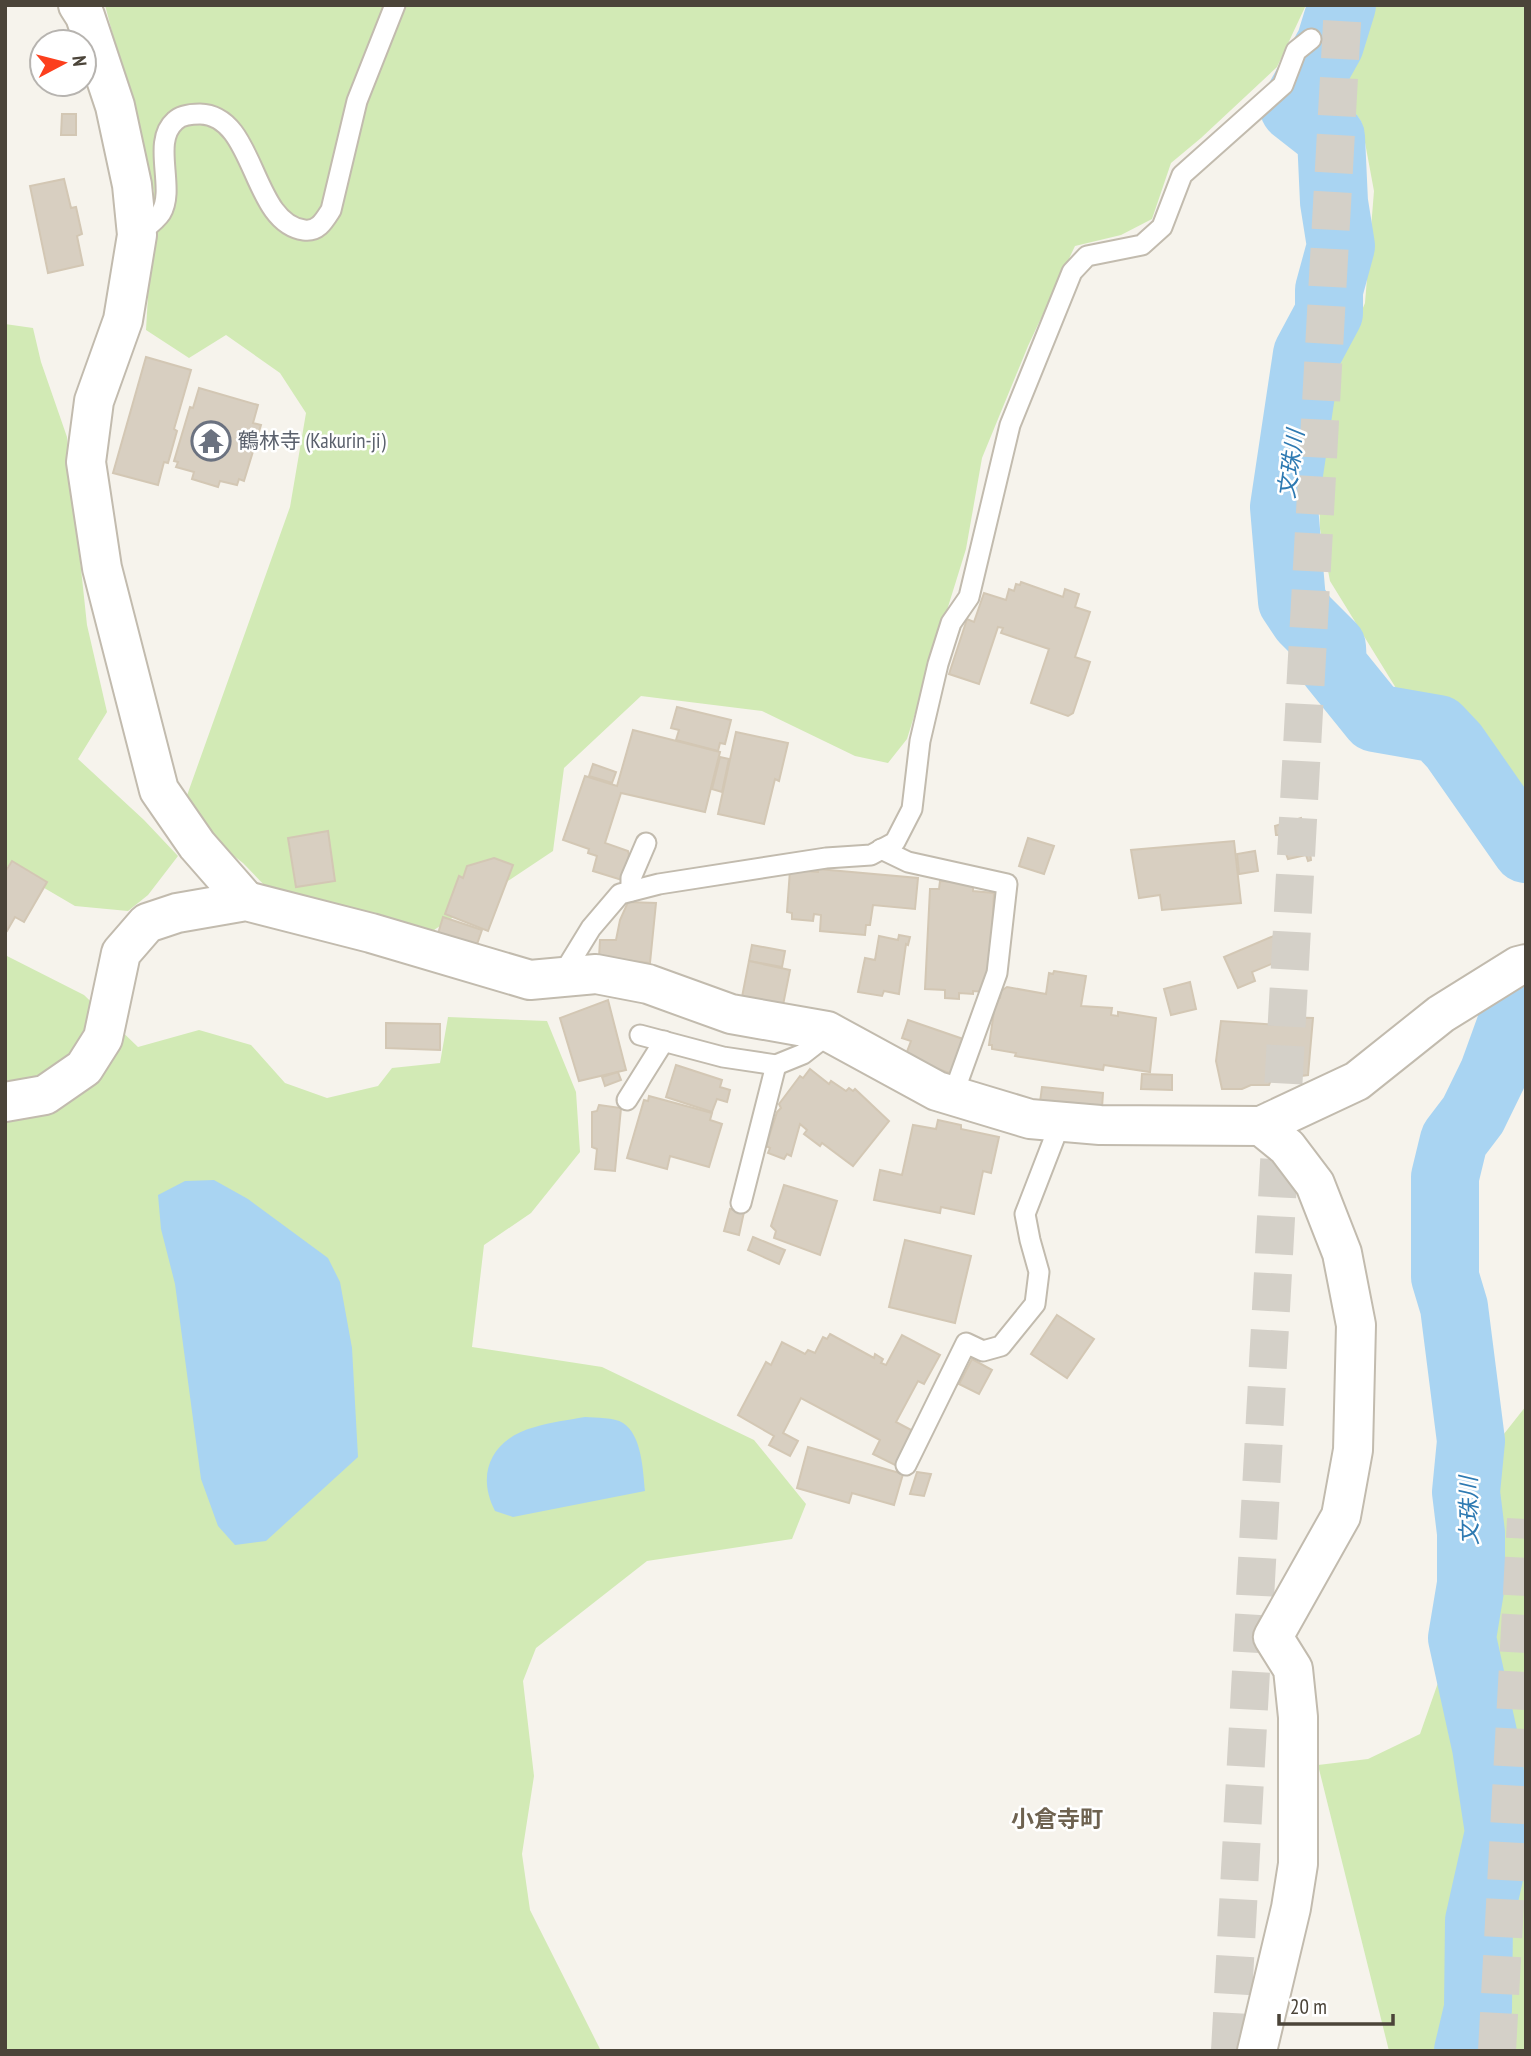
<svg xmlns="http://www.w3.org/2000/svg" width="1531" height="2056" viewBox="0 0 1531 2056" font-family="'PT Sans Narrow','Noto Sans JP',sans-serif">
<rect width="100%" height="100%" fill="#f6f3ec"/>
<!-- green -->
<g fill="#d2eab5">
<polygon points="105,5 1306,5 1277,67 1201,138 1171,163 1152,219 1121,235 1075,246 1028,346 982,458 966,549 907,739 888,763 855,756 762,711 641,696 564,768 553,851 431,932 266,887 243,863 204,833 185,801 290,507 306,413 280,373 226,335 189,358 146,330 154,192"/>
<polygon points="1352,5 1526,5 1526,800 1451,706 1399,693 1330,581 1320,529 1319,478 1337,370 1365,303 1374,191 1361,121 1325,73"/>
<polygon points="5,324 33,328 41,362 67,437 87,625 107,712 78,759 144,820 178,856 148,895 128,911 75,906 5,865"/>
<polygon points="5,955 84,995 138,1047 199,1030 251,1045 285,1083 327,1098 378,1086 392,1068 440,1063 448,1017 547,1021 576,1092 580,1152 531,1213 484,1245 472,1347 602,1367 754,1440 806,1504 792,1539 647,1561 536,1648 523,1681 534,1776 522,1854 530,1910 601,2051 5,2051"/>
<polygon points="1526,1406 1526,2051 1389,2051 1318,1765 1368,1759 1420,1734 1452,1643 1496,1444"/>
</g>
<!-- water -->
<g fill="#a9d4f2">
<polygon points="214,1180 248,1199 328,1258 340,1282 352,1348 358,1457 266,1541 235,1545 218,1526 201,1479 175,1284 161,1229 158,1195 185,1181"/>
<path d="M 585,1417 C 596,1418 614,1417 623,1423 C 642,1435 643,1471 645,1491 L 513,1517 L 495,1511 C 475,1472 493,1438 535,1427 C 551,1422 568,1420 585,1417 Z"/>
</g>
<g fill="none" stroke-linecap="round" stroke-linejoin="round">
<!-- river -->
<g stroke="#a9d4f2" stroke-width="68">
<polyline points="1342,5 1330,44 1294,108 1331,137 1334,202 1341,246 1329,290 1329,313 1307,354 1284,507 1292,601 1304,619 1332,647 1333,666 1375,718 1438,729 1454,746 1526,849"/>
<polyline points="1468,2051 1478,2009 1479,1921 1499,1832 1486,1747 1462,1638 1471,1584 1471,1533 1466,1492 1471,1441 1454,1307 1445,1277 1445,1177 1454,1140 1473,1115 1493,1074 1526,983"/>
</g>
</g>
<!-- building -->
<g fill="#d8cfc1" stroke="#d3c7b4" stroke-width="2">
<polygon points="62,114 76,114 76,135 61,135"/>
<polygon points="64,179 71,208 76,207 82,234 77,236 83,265 48,273 30,186"/>
<polygon points="146,357 191,370 174,429 177,431 168,463 164,462 158,485 113,473"/>
<polygon points="199,388 258,405 253,423 261,425 244,481 239,479 237,485 220,481 218,487 192,479 194,472 176,467 178,462 174,461 190,407 193,408"/>
<polygon points="1021,582 1063,597 1065,589 1079,594 1075,607 1090,612 1075,657 1090,662 1073,713 1068,716 1031,703 1049,649 1001,633 1003,628 998,627 979,684 949,674 967,619 974,622 984,593 1006,600 1009,589 1014,591 1016,584 1020,585"/>
<polygon points="677,707 731,720 725,744 720,743 718,751 676,740 679,730 671,728"/>
<polygon points="633,730 720,752 705,812 621,793 605,843 628,851 629,855 622,880 593,871 597,856 588,853 589,849 563,840 585,776 617,786"/>
<polygon points="736,732 788,743 779,781 775,779 764,824 718,814"/>
<polygon points="720,757 729,759 722,792 712,789"/>
<polygon points="593,764 616,772 612,783 589,776"/>
<polygon points="1301,818 1303,826 1307,826 1311,860 1308,861 1306,855 1288,859 1279,835 1276,835 1275,826"/>
<polygon points="328,831 335,881 296,887 288,838"/>
<polygon points="1028,838 1054,846 1044,874 1019,866"/>
<polygon points="1234,841 1241,903 1162,910 1160,895 1139,898 1131,850"/>
<polygon points="1255,851 1258,871 1239,874 1237,854"/>
<polygon points="494,858 513,865 488,931 445,914 459,876 463,878 467,866"/>
<polygon points="12,861 47,882 24,922 15,917 7,931 5,930 5,872"/>
<polygon points="818,869 918,878 915,909 873,905 870,925 866,925 865,935 820,931 821,915 814,914 813,921 792,919 792,913 787,912 790,870 818,872"/>
<polygon points="940,881 973,883 973,891 994,893 990,970 986,992 973,991 973,994 959,993 959,999 945,998 945,990 925,989 930,889 939,889"/>
<polygon points="628,902 656,903 650,963 599,957 600,940 616,940 620,920"/>
<polygon points="443,917 482,930 475,950 437,937"/>
<polygon points="899,935 910,937 908,945 906,944 899,994 884,991 882,996 858,992 865,958 875,960 879,936 898,940"/>
<polygon points="1276,935 1286,958 1252,972 1255,981 1238,988 1224,957"/>
<polygon points="752,945 785,951 782,967 749,961"/>
<polygon points="749,961 790,970 783,1005 742,997"/>
<polygon points="1054,971 1086,976 1081,1006 1112,1008 1111,1015 1118,1016 1118,1012 1156,1018 1150,1072 1104,1065 1103,1070 1015,1056 1016,1053 992,1049 992,1045 989,1045 996,998 1000,998 1001,991 1007,987 1046,994 1049,973 1053,974"/>
<polygon points="1190,982 1196,1009 1171,1015 1164,989"/>
<polygon points="608,1000 626,1070 579,1081 560,1018"/>
<polygon points="1280,1017 1313,1018 1308,1075 1271,1080 1269,1085 1251,1085 1242,1089 1222,1089 1216,1061 1221,1021 1278,1025"/>
<polygon points="908,1020 966,1040 955,1075 905,1057 911,1041 902,1038"/>
<polygon points="386,1023 440,1024 440,1050 386,1048"/>
<polygon points="676,1065 722,1080 720,1087 730,1090 727,1102 717,1099 712,1112 666,1097"/>
<polygon points="810,1069 829,1084 831,1081 846,1091 849,1088 853,1091 855,1089 889,1121 853,1166 822,1143 820,1146 804,1134 807,1130 800,1124 791,1156 787,1154 784,1159 768,1153 770,1148 766,1146 777,1112 781,1108 779,1104 800,1076 803,1078"/>
<polygon points="618,1072 621,1080 605,1086 602,1077"/>
<polygon points="1142,1074 1172,1075 1172,1090 1141,1089"/>
<polygon points="1042,1087 1103,1093 1102,1108 1040,1102"/>
<polygon points="649,1096 712,1113 710,1120 722,1124 709,1167 670,1156 667,1169 627,1158 644,1100 648,1101"/>
<polygon points="599,1105 621,1108 615,1171 595,1169 597,1149 592,1147 592,1112 597,1111"/>
<polygon points="938,1120 961,1125 961,1129 999,1137 991,1173 983,1171 974,1214 941,1207 940,1213 874,1200 880,1170 902,1175 913,1125 936,1129"/>
<polygon points="784,1185 837,1201 820,1255 774,1238 776,1231 771,1226"/>
<polygon points="730,1209 744,1212 739,1235 724,1231"/>
<polygon points="753,1237 785,1250 779,1264 748,1250"/>
<polygon points="905,1240 971,1256 955,1323 889,1307"/>
<polygon points="1057,1315 1094,1339 1067,1378 1031,1354"/>
<polygon points="830,1334 874,1358 875,1354 883,1359 881,1363 886,1365 902,1335 940,1355 924,1384 918,1381 896,1422 913,1431 895,1465 873,1454 880,1440 801,1398 783,1433 798,1441 790,1456 769,1445 774,1436 738,1415 766,1362 771,1365 782,1342 805,1354 808,1350 815,1353 823,1337 827,1339"/>
<polygon points="972,1359 992,1370 979,1394 959,1384"/>
<polygon points="808,1447 903,1474 894,1505 852,1493 849,1503 797,1488"/>
<polygon points="917,1472 931,1474 924,1496 910,1494"/>
</g>
<g fill="none" stroke-linecap="round" stroke-linejoin="round">
<!-- highway-tunnel -->
<g stroke="#d4d0c8" stroke-width="38" stroke-dasharray="38 19" stroke-linecap="butt">
<polyline points="1230,2051 1343,5"/>
<polyline points="1497,2051 1526,1519"/>
</g>
<!-- lane casing -->
<g stroke="#c2bbae" stroke-width="23">
<g id="lane">
<path d="M 137,235 C 144,229 156,221 161,213 C 176,188 151,142 175,121 C 181,115 192,114 200,114 C 256,115 251,223 304,230 C 318,232 324,221 331,210 L 357,101 L 395,5"/>
<polyline points="881,849 908,862 1007,884 997,973 953,1095"/>
<polyline points="631,891 631,878 646,843"/>
<polyline points="561,977 591,928 620,894 659,884 826,858 871,855 895,842 912,809 920,741 938,664 951,623 969,597 1010,425 1072,272 1087,256 1142,245 1162,227 1182,175 1283,85 1296,51 1311,39"/>
<polyline points="640,1035 723,1057 776,1065 803,1054 830,1033"/>
<polyline points="627,1100 664,1041"/>
<polyline points="741,1203 776,1065"/>
<polyline points="906,1465 966,1343 983,1351 1001,1346 1035,1304 1039,1272 1030,1240 1025,1214 1061,1121"/>
</g>
</g>
<!-- street casing -->
<g stroke="#c2bbae" stroke-width="42">
<g id="street">
<polyline points="78,5 85,16 115,106 132,185 137,235 123,320 94,401 86,462 102,568 159,790 197,845 246,901"/>
<polyline points="5,1102 45,1095 84,1068 103,1038 121,953 147,923 177,913 246,901 371,933 530,980 596,974 648,984 731,1014 827,1031 937,1091 1030,1119 1100,1125 1261,1126 1357,1081 1441,1014 1518,966 1526,964"/>
<polyline points="1257,2051 1291,1908 1298,1864 1298,1717 1293,1669 1273,1637 1341,1516 1353,1450 1356,1325 1342,1253 1315,1184 1287,1147 1261,1126"/>
</g>
</g>
<!-- lane -->
<use href="#lane" stroke="#fff" stroke-width="19"/>
<!-- street -->
<use href="#street" stroke="#fff" stroke-width="38"/>
</g>
<!-- icons -->
<defs>
<g id="temple-ring" transform="scale(2.0125)"><circle r="9.5" fill="#fff" stroke="#6b7280" stroke-width="1.5"/><path d="M0-6L5-2H3V0L6.5 2.5H4V6H1.5V3h-3V6H-4V2.5H-6.5L-3 0V-2H-5Z" fill="#6b7280"/></g>
</defs>
<g fill-rule="evenodd">
<use href="#temple-ring" x="211" y="441"/>
</g>
<g text-anchor="middle" stroke-width="5" stroke-linejoin="round" paint-order="stroke">
<!-- worship labels -->
<g font-size="21" fill="#5b616d" stroke="#fff" text-anchor="start">
<text x="238" y="448">鶴林寺 (Kakurin-ji)</text>
</g>
<!-- water labels -->
<g font-size="23" font-style="italic" fill="#2e7ab2" stroke="#fff">
<text transform="translate(1291 464) rotate(-82)" y="8">文珠川</text>
<text transform="translate(1469 1511) rotate(-91)" y="8">文珠川</text>
</g>
<!-- neighbourhood labels -->
<g font-size="23" font-weight="bold" fill="#6e6250" stroke="#fff">
<text x="1057" y="1827">小倉寺町</text>
</g>
</g>
<!-- border -->
<rect width="1531" height="2056" fill="none" stroke="#4b4439" stroke-width="14"/>
<!-- north arrow -->
<g transform="translate(63 63) rotate(83)"><circle r="33" fill="#ffffff" stroke="#b7b4b0" stroke-width="2"/>
<path d="M0-5L12 26L0 18L-12 26Z" fill="#fc3f1d"/>
<text y="-10" font-size="19" font-weight="bold" text-anchor="middle" fill="#4b4439">N</text>
</g>
<!-- scale -->
<path d="M1279 2014v10h114v-10" fill="none" stroke="#4b4439" stroke-width="3.5"/>
<text x="1290" y="2014" font-size="21" fill="#4b4439" stroke="#ffffff" stroke-width="5" paint-order="stroke">20 m</text>
</svg>
